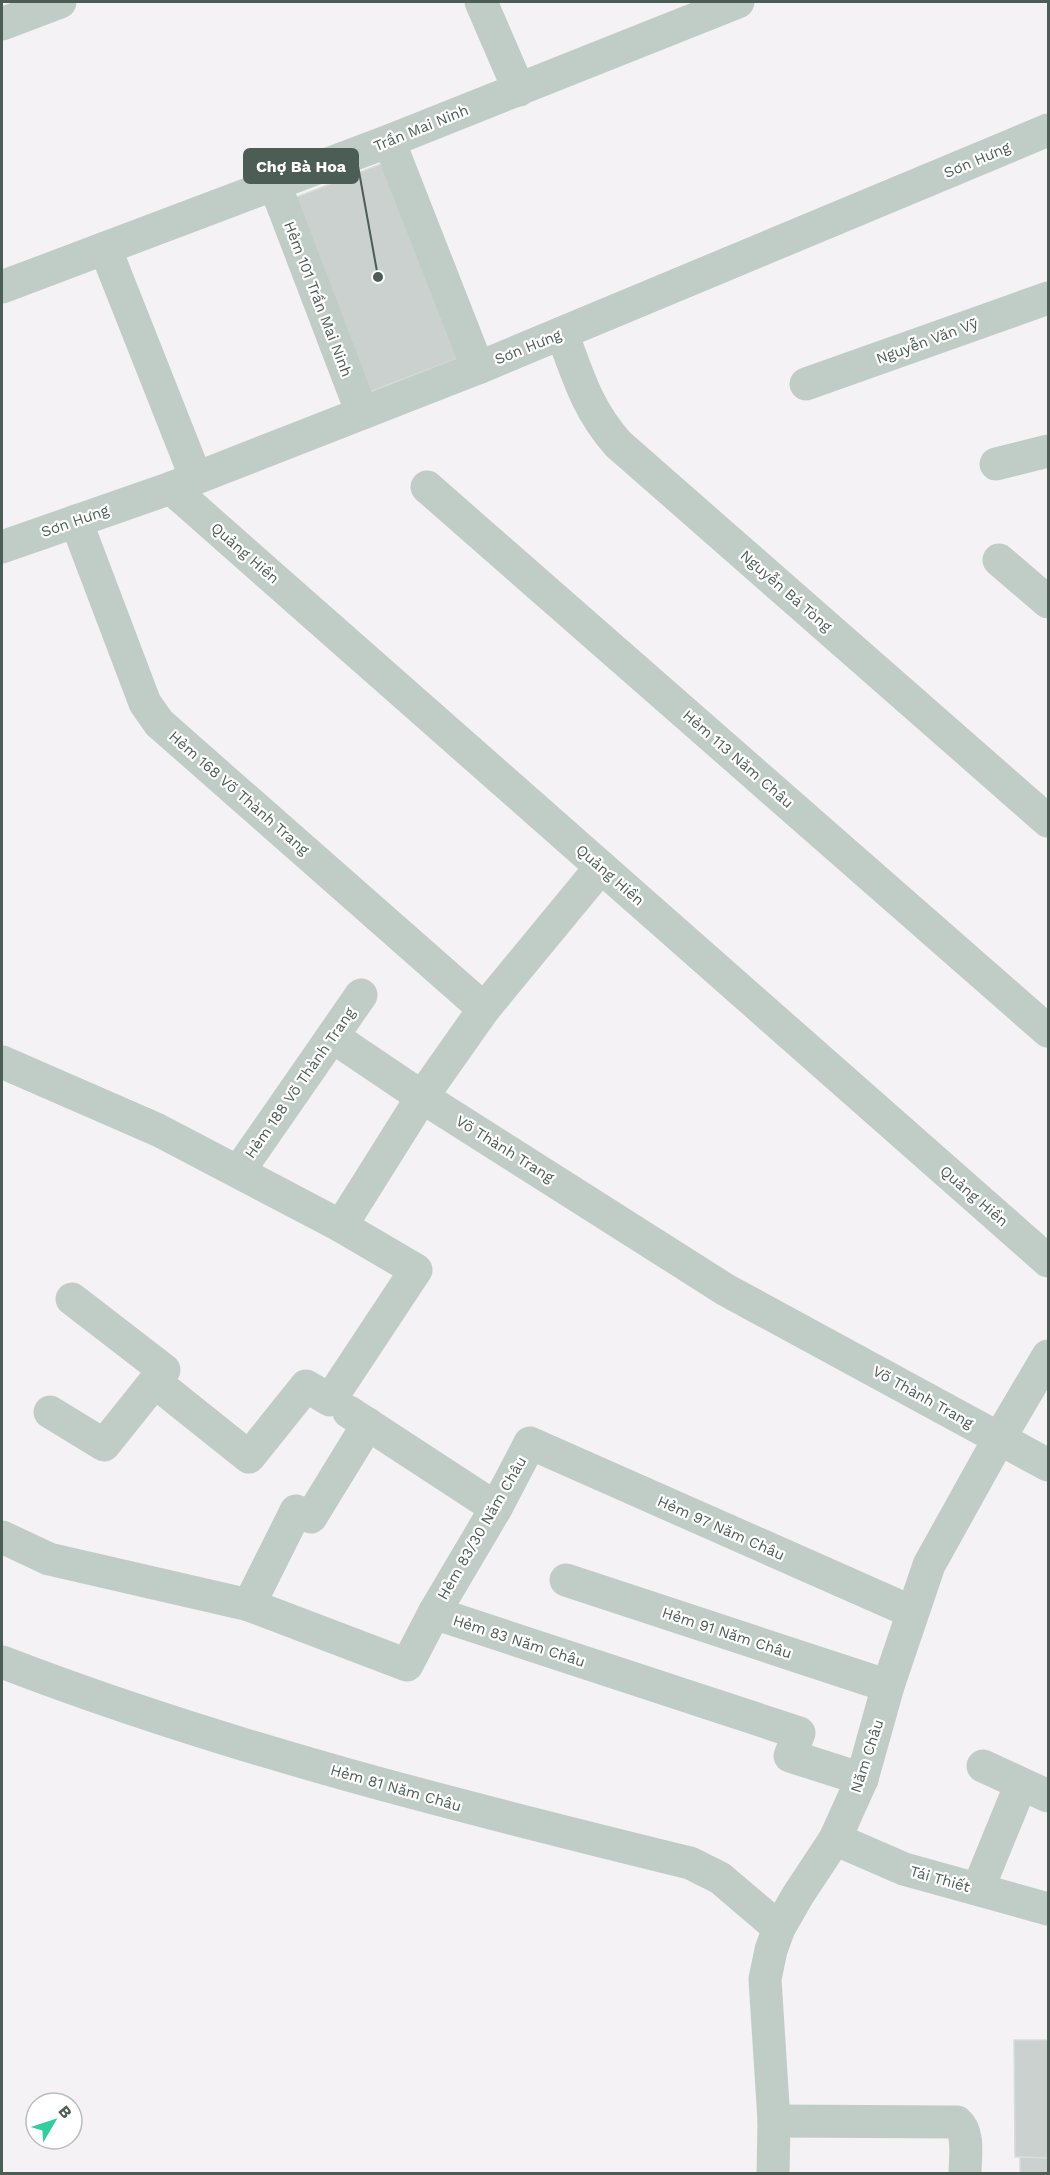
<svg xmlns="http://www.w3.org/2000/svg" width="1050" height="2175" viewBox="0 0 1050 2175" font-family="'Work Sans',sans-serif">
<rect width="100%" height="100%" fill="#f4f2f4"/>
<!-- building -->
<g fill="#cad1cf" stroke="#d7dcdc" stroke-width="1.5">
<polygon points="391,160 467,355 365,394 289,200"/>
<polygon points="1014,2040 1048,2040 1048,2158 1015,2157"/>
<polygon points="1020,2157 1048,2158 1048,2174 1020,2174"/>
</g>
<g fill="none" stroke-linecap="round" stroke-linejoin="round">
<!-- minor -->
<g stroke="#c0cdc7" stroke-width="33">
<polyline points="481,2 519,90"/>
<polyline points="2,24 60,2"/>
<polyline points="389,141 478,368"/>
<polyline points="275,185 362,413"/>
<polyline points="105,248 196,478"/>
<polyline points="2,287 389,141 738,2"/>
<path d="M 562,333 C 578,376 587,409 618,444 L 1048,821"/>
<polyline points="806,384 1048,298"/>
<polyline points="996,464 1048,451"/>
<polyline points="427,487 1048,1031"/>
<polyline points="171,488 1048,1261"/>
<polyline points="76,521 145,703 159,723 484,1009 422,1097 333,1037"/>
<polyline points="2,547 171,488 478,368 1048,130"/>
<polyline points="999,560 1048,602"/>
<polyline points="484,1009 601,867"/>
<polyline points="2,1062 158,1130 341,1226 422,1097 726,1290 1048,1465"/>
<polyline points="239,1171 361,995"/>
<polyline points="155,1382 249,1457 306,1386 330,1400 416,1270 341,1226"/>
<polyline points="50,1412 104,1445 164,1370 72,1299"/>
<polyline points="349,1412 496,1508"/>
<polyline points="2,1537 49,1559 249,1605 407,1665 434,1613 799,1733 790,1756 862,1779"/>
<polyline points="566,1580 888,1686"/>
<polyline points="249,1605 296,1511 311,1517 368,1424"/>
<polyline points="434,1613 496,1508 530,1443 912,1612"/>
<path d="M 2,1662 C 225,1748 458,1806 690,1863 L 720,1878 L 779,1928"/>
<polyline points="983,1766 1048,1796"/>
<polyline points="835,1839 904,1869 1048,1909"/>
<polyline points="978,1889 1021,1784"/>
<path d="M 774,2121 L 957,2122 C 970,2133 965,2158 965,2174"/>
<polyline points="773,2174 774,2121 765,1979 771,1950 779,1928 798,1895 835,1839 862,1779 888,1686 929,1565 999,1439 1048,1356"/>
</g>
</g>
<g text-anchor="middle" stroke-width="4.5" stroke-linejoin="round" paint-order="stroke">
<!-- street labels -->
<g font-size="15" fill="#4c5d56" stroke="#fff">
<text transform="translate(421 128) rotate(-22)" y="5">Trần Mai Ninh</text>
<text transform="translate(977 160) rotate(-23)" y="5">Sơn Hưng</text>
<text transform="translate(318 299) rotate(69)" y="5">Hẻm 101 Trần Mai Ninh</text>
<text transform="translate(927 341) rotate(-20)" y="5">Nguyễn Văn Vỹ</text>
<text transform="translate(528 347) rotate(-22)" y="5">Sơn Hưng</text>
<text transform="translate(75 521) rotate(-19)" y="5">Sơn Hưng</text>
<text transform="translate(245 553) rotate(41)" y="5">Quảng Hiền</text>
<text transform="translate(786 591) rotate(41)" y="5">Nguyễn Bá Tòng</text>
<text transform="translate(738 759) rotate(41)" y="5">Hẻm 113 Năm Châu</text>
<text transform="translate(239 793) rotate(41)" y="5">Hẻm 168 Võ Thành Trang</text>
<text transform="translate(610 875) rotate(41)" y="5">Quảng Hiền</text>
<text transform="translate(300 1083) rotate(-55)" y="5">Hẻm 188 Võ Thành Trang</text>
<text transform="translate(505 1149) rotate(32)" y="5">Võ Thành Trang</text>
<text transform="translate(974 1196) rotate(41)" y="5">Quảng Hiền</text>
<text transform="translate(923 1397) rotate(29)" y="5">Võ Thành Trang</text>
<text transform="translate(482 1528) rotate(-60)" y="5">Hẻm 83/30 Năm Châu</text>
<text transform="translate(721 1528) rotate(24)" y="5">Hẻm 97 Năm Châu</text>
<text transform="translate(727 1633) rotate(18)" y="5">Hẻm 91 Năm Châu</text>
<text transform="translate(519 1641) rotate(18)" y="5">Hẻm 83 Năm Châu</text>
<text transform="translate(867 1756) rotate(-72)" y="5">Năm Châu</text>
<text transform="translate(396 1788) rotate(16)" y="5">Hẻm 81 Năm Châu</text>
<text transform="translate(940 1879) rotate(16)" y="5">Tái Thiết</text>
</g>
</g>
<!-- callouts -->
<path fill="none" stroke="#4c5d56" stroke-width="2" d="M378 277L358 166"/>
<circle fill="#4c5d56" stroke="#fff" stroke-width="2" cx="378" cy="277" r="6"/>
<rect fill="#4c5d56" stroke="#4c5d56" stroke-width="2" x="244" y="149" width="114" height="34" rx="6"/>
<g font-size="16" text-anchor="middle" font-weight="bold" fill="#fff">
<text x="301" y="172">Chợ Bà Hoa</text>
</g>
<!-- border -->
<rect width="1050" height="2175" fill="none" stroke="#4c5d56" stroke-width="6"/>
<!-- north arrow -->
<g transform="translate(54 2121) rotate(51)"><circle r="28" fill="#ffffff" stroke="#b7bebb" stroke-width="1.5"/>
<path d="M0-4.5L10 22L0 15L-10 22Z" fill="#32cf9e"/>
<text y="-9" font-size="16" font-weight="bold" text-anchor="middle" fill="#4c5d56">B</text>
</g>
</svg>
